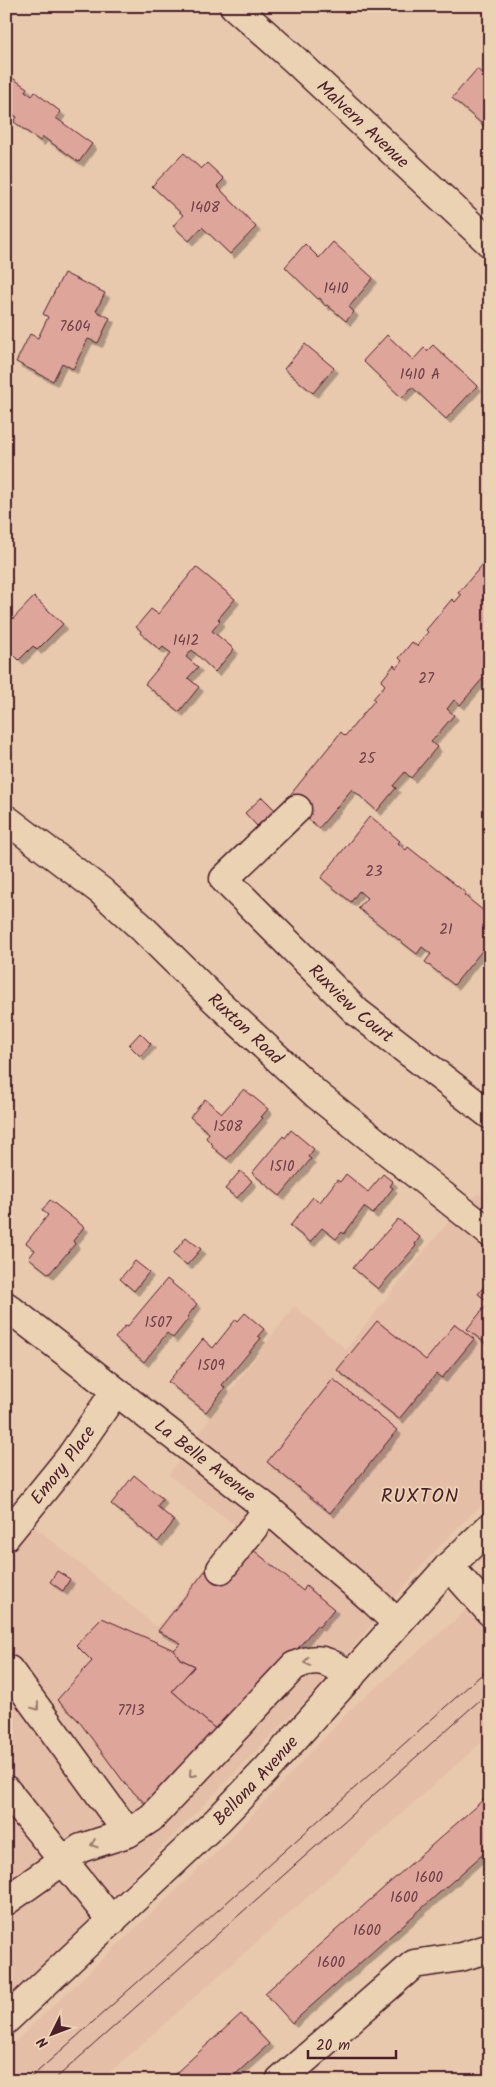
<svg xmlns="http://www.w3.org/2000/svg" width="496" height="2087" viewBox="0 0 496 2087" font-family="Kalam,sans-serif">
<defs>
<filter id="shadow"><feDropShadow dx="4.5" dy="4.5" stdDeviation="0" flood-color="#0004"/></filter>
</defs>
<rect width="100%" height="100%" fill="#e8c9ad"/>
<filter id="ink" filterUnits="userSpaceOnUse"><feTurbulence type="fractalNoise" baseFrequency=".02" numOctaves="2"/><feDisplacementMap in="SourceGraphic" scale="10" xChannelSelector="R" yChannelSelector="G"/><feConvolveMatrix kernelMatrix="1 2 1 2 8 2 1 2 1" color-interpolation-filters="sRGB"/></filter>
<g filter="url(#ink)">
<!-- built -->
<g fill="#e5bea8">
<polygon points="478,1193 490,1202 490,1498 458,1527 426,1561 320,1686 78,1933 6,1999 6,1503 157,1627 239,1528 168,1475 294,1306 346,1349 443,1228"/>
<polygon points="490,1587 490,1735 100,2081 6,2081 6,2050 228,1841 353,1707 453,1622"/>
</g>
<!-- building -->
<g fill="#dea59b" stroke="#4a1f2b" filter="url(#shadow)">
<polygon points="477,69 490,80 490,131 452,98"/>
<polygon points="11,77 27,88 25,91 32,96 35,92 61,112 56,118 92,144 79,162 43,137 40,141 14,122 17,117 6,109 6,84"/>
<polygon points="184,153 201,169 207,163 224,179 217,186 256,227 230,254 202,227 189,241 173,226 183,215 152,186"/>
<polygon points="333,242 373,278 349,307 354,312 346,321 327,305 325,306 320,298 318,299 285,267 305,244 319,258"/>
<polygon points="64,273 105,293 96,311 110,318 98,343 88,339 73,369 62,363 53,381 16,362 30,334 38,338 48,317 43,314"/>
<polygon points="387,335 413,360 424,348 427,351 433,345 477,386 446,419 412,387 402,398 363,361"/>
<polygon points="305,344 334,368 313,393 284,369"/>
<polygon points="490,556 490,679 488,681 484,677 460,705 454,700 447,709 454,715 431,742 437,747 411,778 405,772 393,786 396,788 377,811 352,789 319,828 286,800 341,732 345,736 375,700 373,699 385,685 381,681 394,665 396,668 402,661 399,658 412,642 417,646 428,632 426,630 452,599 455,602 461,595 458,593"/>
<polygon points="196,567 235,599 218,619 220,621 212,631 234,649 215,672 192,650 186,657 198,667 188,678 199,687 179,712 145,684 171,653 163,647 160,650 140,633 141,631 136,627 151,609 158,614"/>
<polygon points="34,597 63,624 37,650 33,646 19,660 6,647 6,632 12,627 8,624"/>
<polygon points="262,797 275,810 257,826 245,813"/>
<polygon points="370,816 400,841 398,843 406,850 408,847 466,893 464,895 490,916 490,941 454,985 425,962 431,954 422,947 417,954 358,908 367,898 359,891 351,902 321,878"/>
<polygon points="140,1033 151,1044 140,1056 129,1045"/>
<polygon points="244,1089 268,1109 261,1117 263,1118 227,1159 212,1147 213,1145 206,1138 209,1133 190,1117 205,1099 222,1113"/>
<polygon points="291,1130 314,1149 308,1157 311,1159 280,1196 252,1173 283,1136 285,1138"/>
<polygon points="240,1171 252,1181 237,1198 225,1189"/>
<polygon points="346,1174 368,1192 383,1174 393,1182 390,1186 393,1188 373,1214 364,1207 344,1234 342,1232 336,1239 322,1228 310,1242 290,1226 313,1197 320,1202 337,1180 340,1182"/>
<polygon points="50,1200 84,1227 73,1241 75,1244 49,1274 29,1258 35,1250 26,1243 48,1215 42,1210"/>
<polygon points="398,1219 420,1237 415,1244 416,1246 378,1289 353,1268 369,1249 370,1250"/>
<polygon points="186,1237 201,1249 187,1265 173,1254"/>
<polygon points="135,1261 149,1272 134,1291 120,1279"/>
<polygon points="167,1279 197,1304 187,1317 189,1318 173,1338 167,1333 144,1362 115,1338 125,1326 127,1327"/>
<polygon points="489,1280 490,1281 490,1347 467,1329 489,1302 478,1294"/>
<polygon points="245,1313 264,1329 258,1336 261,1338 222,1385 225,1388 206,1412 168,1382 203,1339 213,1348 236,1319 238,1321"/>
<polygon points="377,1321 426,1360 455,1324 474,1339 442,1378 436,1374 399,1419 337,1370"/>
<polygon points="333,1379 397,1430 330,1513 267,1462"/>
<polygon points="134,1475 163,1499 157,1506 174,1521 158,1542 111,1504"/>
<polygon points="251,1548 303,1591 306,1586 334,1609 319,1627 317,1625 272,1680 220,1733 172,1691 195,1666 180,1659 174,1650 181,1643 158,1631 205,1571 222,1584"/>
<polygon points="57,1571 70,1579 63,1591 50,1582"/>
<polygon points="102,1618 174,1650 180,1659 195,1666 172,1691 220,1733 153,1811 126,1785 78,1720 57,1700 92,1661 76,1645"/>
<polygon points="484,1799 490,1806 490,1848 292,2023 265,1993"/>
<polygon points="241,2014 269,2044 228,2081 167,2081"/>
</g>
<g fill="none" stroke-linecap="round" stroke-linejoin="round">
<!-- minor casing -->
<g stroke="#4a1f2b" stroke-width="31">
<g id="minor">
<path id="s1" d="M 234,6 L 295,60 L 490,243"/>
<path id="s2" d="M 297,809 L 224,879 L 357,1012 L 490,1115"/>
<path id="s3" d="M 6,819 L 101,891 L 140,926 L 213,998 L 317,1095 L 490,1233"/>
<path id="s4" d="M 6,1306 L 268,1509 L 375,1602 L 397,1623"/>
<path id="s5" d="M 6,1536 L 71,1456 L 115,1392"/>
<polyline points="221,1569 268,1509"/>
<polyline points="6,1672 9,1670 128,1833"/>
<polyline points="6,1790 112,1921"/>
<path d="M 6,1901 L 81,1848 L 128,1833 L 151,1818 L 294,1666 C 319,1654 329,1662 351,1676"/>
<path id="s6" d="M 6,2020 L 218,1820 L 266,1770 L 449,1566 L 490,1612"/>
<polyline points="280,2081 414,1964 461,1957 490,1948"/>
</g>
</g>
<!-- major casing -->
<g stroke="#4a1f2b" stroke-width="31">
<polyline id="major" points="449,1566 490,1527"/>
</g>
<!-- minor -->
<use href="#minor" stroke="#ead2b2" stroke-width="28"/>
<!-- major -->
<use href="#major" stroke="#ead2b2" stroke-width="28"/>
<!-- tram -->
<g stroke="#4a1f2b" stroke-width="1">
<polyline points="27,2081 490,1667"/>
<polyline points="53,2081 490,1691"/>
</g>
</g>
<!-- one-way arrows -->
<defs><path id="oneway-chevron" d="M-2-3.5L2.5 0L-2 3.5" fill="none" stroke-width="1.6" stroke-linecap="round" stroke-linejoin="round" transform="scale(1.25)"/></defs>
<g stroke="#9a786e">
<use href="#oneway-chevron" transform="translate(307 1662) rotate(168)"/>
<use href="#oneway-chevron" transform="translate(36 1707) rotate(53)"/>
<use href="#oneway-chevron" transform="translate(192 1774) rotate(133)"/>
<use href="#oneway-chevron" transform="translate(94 1844) rotate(161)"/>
</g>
</g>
<g text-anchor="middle" stroke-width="4" stroke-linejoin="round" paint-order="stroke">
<!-- number labels -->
<g font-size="15" fill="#6f4047">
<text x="205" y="212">1408</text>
<text x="336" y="293">1410</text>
<text x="75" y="331">7604</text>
<text x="420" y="379">1410 A</text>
<text x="186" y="645">1412</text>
<text x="426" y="683">27</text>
<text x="367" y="763">25</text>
<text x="374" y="876">23</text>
<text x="446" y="934">21</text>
<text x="228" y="1131">1508</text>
<text x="282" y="1171">1510</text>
<text x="158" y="1327">1507</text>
<text x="211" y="1370">1509</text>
<text x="131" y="1715">7713</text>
<text x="429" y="1882">1600</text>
<text x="404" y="1902">1600</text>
<text x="367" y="1935">1600</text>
<text x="331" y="1967">1600</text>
</g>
<!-- street labels -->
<g font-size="18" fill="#4a1f2b" stroke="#ead2b2">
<text dy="6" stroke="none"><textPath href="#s1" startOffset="175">Malvern Avenue</textPath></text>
<text dy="6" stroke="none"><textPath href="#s2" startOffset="279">Ruxview Court</textPath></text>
<text dy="6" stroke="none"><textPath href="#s3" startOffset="319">Ruxton Road</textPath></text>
<text dy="6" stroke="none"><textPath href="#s4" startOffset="252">La Belle Avenue</textPath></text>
<text dy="6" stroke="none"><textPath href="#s5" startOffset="91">Emory Place</textPath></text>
<text dy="6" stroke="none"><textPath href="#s6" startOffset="346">Bellona Avenue</textPath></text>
</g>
<!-- quarter labels -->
<g font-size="20" letter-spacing="1" fill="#4a1f2b" stroke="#ead2b2">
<text x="420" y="1502">RUXTON</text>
</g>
</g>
<!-- margin -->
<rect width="496" height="2087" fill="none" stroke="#ead2b2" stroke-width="25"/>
<rect x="12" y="12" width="471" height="2062" fill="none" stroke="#4a1f2b" stroke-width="2" filter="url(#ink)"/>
<!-- north arrow -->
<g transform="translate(52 2034) rotate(228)" stroke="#ead2b2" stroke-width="4" paint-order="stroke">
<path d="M0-4L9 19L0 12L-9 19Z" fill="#4a1f2b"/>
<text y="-8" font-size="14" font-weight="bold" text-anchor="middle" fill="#4a1f2b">N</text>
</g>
<!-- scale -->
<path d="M308 2050v8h88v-8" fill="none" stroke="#4a1f2b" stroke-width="2.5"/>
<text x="316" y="2050" font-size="15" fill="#4a1f2b" stroke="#ead2b2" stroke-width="4" paint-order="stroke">20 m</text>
</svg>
